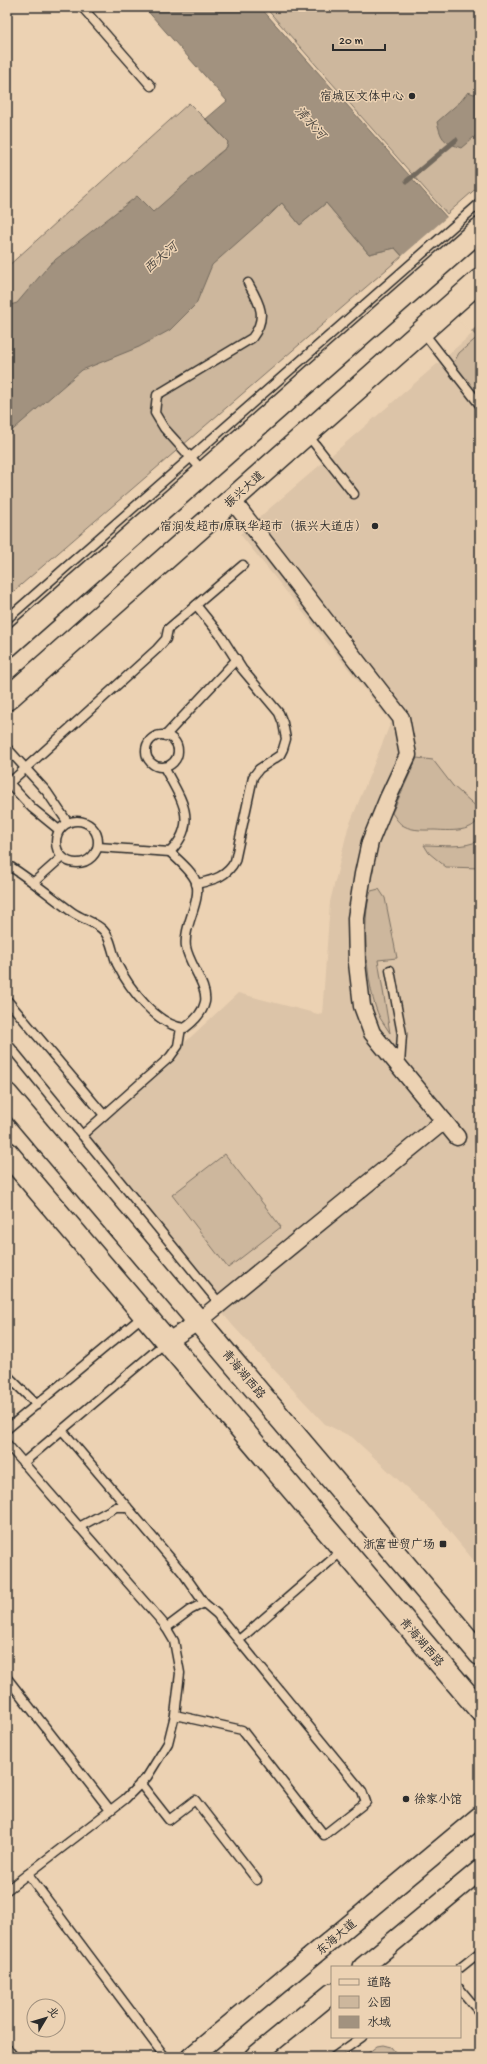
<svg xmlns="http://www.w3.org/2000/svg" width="487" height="2064" viewBox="0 0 487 2064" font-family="'Gochi Hand','LXGW WenKai TC',sans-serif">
<rect width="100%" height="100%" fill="#ecd2b3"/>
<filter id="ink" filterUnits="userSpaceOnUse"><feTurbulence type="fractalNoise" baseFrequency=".025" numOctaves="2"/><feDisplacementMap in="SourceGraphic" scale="8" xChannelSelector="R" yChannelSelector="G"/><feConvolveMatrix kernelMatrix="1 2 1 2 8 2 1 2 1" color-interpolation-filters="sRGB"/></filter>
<g filter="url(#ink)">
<!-- built -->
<polygon fill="#dcc4a8" points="473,333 480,340 480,1568 435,1514 352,1437 325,1424 234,1327 79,1141 238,993 322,1015 330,902 348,828 391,722 240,534"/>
<!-- green -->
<g fill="#cdb79d" stroke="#7c7164">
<polygon points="265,7 480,7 480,185 447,214"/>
<polygon points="189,103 228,142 227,147 213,158 268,217 282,203 300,225 326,203 369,254 395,248 402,256 7,597 7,267"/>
<polygon points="480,335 480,398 453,364 459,353"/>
<path d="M 417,758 L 433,760 L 453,786 L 479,809 C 483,833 451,831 435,830 C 425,830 413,831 404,826 C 398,823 396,818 392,813 Z"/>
<path d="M 480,840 L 480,868 L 446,867 L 429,853 L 424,845 C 442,845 464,849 480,840 Z"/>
<path d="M 379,889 L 385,898 L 397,958 L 378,960 L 390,1033 C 387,1028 383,1023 380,1018 C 366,991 361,918 371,891 Z"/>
<polygon points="225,1154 281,1227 228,1268 172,1195"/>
<polygon points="383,2045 391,2047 399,2057 363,2057 377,2046"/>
</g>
<!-- water -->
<g fill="#a2927f" stroke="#72695d">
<polygon points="144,7 260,7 480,255 480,340 395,248 369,254 326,203 300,225 282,203 212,265 196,304 170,330 139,347 82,370 7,435 7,306 17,303 51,263 137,196 153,212 227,147 228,142 206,119 227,101"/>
<path d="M 468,92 L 474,94 L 480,92 L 480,132 L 461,148 C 443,141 442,141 437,122 L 461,101 Z"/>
</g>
<!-- pier -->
<polygon fill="#ecd2b3" points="448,216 480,252 480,324 470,332 401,257"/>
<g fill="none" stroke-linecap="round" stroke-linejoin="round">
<!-- stream -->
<polyline stroke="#72695d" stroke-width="5" points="407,181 456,140"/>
<!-- service casing -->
<g stroke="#2b2b2b" stroke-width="11">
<g id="service">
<polyline points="82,7 151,86"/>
<polyline points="423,332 480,405"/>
<polyline points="307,434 354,494"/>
<path d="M 203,471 L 164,428 L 155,413 L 157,395 L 252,338 C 268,317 260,304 248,283"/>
<path d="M 196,605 L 221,636 L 242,669 L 279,713 L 283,723 L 286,739 L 283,749 L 280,755 L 259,769 L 253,777 L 235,861 C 227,877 213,880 196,884"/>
<polyline points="7,619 480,203"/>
<circle cx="162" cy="751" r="16"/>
<polyline points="165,736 237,659"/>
<polyline points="7,748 47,792 68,823"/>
<polyline points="7,781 32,808 59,830"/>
<polyline points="7,785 157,649 166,639 168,629 243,565"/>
<circle cx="77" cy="842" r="21"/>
<path d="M 98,847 L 170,852 C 200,821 180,798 164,767"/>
<path d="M 11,867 C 33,881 51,897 72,912 C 82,919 95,922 103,930 C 112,939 112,953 117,964 C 129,988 157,1026 185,1028 C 193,1022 203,1012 205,1002 C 208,986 189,964 186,947 C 183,925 202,901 196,882 C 192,871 178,860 170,852"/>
<polyline points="34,882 62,857"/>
<polyline points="390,970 402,1034 400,1065"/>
<polyline points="7,1000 104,1115"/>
<polyline points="7,1043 220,1304"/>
<polyline points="82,1135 170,1057 178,1046 181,1028"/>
<polyline points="7,1375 37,1405"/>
<polyline points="7,1429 143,1316"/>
<polyline points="62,1430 183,1573 204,1603"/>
<polyline points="7,1444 164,1624 174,1641 180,1673 175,1715 168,1743 147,1777 125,1799 7,1890"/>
<polyline points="23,1463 166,1342"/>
<polyline points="79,1527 116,1507 127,1507"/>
<polyline points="166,1628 190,1610 204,1603 217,1614 362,1791 366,1802 324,1835 242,1730 175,1715"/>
<polyline points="239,1640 343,1550"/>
<polyline points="7,1678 110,1810"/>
<polyline points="140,1783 169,1820 195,1800 257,1880"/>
<polyline points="28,1874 165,2057"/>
<polyline points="460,1968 480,1952"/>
<polyline points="460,1989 480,2013"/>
<polyline points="7,2048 14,2057"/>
<polyline points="334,2057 362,2037"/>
</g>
</g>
<!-- minor casing -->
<g stroke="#2b2b2b" stroke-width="19">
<g id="minor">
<polyline points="232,500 401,718 408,755 388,798 370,842 363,874 356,918 357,963 362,1006 372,1033 457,1137"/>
<polyline points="167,1342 199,1321 444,1121"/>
</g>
</g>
<!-- tertiary casing -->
<g stroke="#2b2b2b" stroke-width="22">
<g id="tertiary">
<polyline points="363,1967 480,1870"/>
<polyline points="191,2057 480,1816"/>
<polyline points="254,2057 332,1993"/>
</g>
</g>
<!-- secondary casing -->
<g stroke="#2b2b2b" stroke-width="25">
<g id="secondary">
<polyline points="7,646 480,229"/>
<polyline points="7,699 480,280"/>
</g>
</g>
<!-- primary casing -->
<g stroke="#2b2b2b" stroke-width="25">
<g id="primary">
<polyline points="7,1095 480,1654"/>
<polyline points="7,1153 480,1710"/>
</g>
</g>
<!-- service -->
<use href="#service" stroke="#ecd2b3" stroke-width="8"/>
<!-- minor -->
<use href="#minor" stroke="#ecd2b3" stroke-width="16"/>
<!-- tertiary -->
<use href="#tertiary" stroke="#ecd2b3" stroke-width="19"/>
<!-- secondary -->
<use href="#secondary" stroke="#ecd2b3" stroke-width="22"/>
<!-- primary -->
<use href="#primary" stroke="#ecd2b3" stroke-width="22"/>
</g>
</g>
<!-- markers -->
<g fill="#2b2b2b" stroke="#ecd2b3" stroke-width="1.5">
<circle cx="412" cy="96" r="4"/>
<circle cx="375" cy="526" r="4"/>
<rect x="439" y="1540" width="8" height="8" rx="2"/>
<circle cx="406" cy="1799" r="4"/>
</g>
<g text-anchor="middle" stroke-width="3" stroke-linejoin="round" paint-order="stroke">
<!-- poi labels -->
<g font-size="12" fill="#2b2b2b" stroke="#ecd2b3" text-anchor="end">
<text x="404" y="100">宿城区文体中心</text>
<text x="367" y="530">宿润发超市/原联华超市（振兴大道店）</text>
<text x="435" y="1548">浙富世贸广场</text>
<text x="414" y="1803" text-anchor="start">徐家小馆</text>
</g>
<!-- street labels -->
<g font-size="12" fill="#2b2b2b" stroke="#ecd2b3">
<text transform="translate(244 489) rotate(-42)" y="4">振兴大道</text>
<text transform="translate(244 1374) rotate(50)" y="4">青海湖西路</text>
<text transform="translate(422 1642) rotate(49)" y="4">青海湖西路</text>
<text transform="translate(336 1937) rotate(-40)" y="4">东海大道</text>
</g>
<!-- water labels -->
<g font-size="13" font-style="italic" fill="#494540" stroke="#ecd2b3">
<text transform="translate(311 122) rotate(48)" y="5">清水河</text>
<text transform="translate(160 257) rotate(-41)" y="5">西大河</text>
</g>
</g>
<!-- margin -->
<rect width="487" height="2064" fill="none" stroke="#ecd2b3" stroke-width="24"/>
<rect x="12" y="12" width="463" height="2040" fill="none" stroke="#2b2b2b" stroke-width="1.5" filter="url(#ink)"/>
<!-- legend -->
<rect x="331" y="1966" width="130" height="72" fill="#ecd2b3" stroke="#9f8f7d"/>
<rect x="339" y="1979" width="20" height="6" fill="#ecd2b3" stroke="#9f8f7d"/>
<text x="367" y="1986" font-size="12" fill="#2b2b2b">道路</text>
<rect x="339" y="1996" width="20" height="12" fill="#cdb79d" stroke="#9f8f7d"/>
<text x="367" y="2006" font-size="12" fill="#2b2b2b">公园</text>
<rect x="339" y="2016" width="20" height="12" fill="#a2927f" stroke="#9f8f7d"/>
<text x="367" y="2026" font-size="12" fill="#2b2b2b">水域</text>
<!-- north arrow -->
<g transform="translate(46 2018) rotate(52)"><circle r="19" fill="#ecd2b3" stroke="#9f8f7d"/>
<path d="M0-3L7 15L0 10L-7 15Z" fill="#2b2b2b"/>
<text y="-6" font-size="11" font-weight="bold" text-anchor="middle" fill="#2b2b2b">北</text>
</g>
<!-- scale -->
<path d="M333 44v6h52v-6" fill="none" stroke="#2b2b2b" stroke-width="2"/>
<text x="339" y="44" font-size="12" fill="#2b2b2b" stroke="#ecd2b3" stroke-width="3" paint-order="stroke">20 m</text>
</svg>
